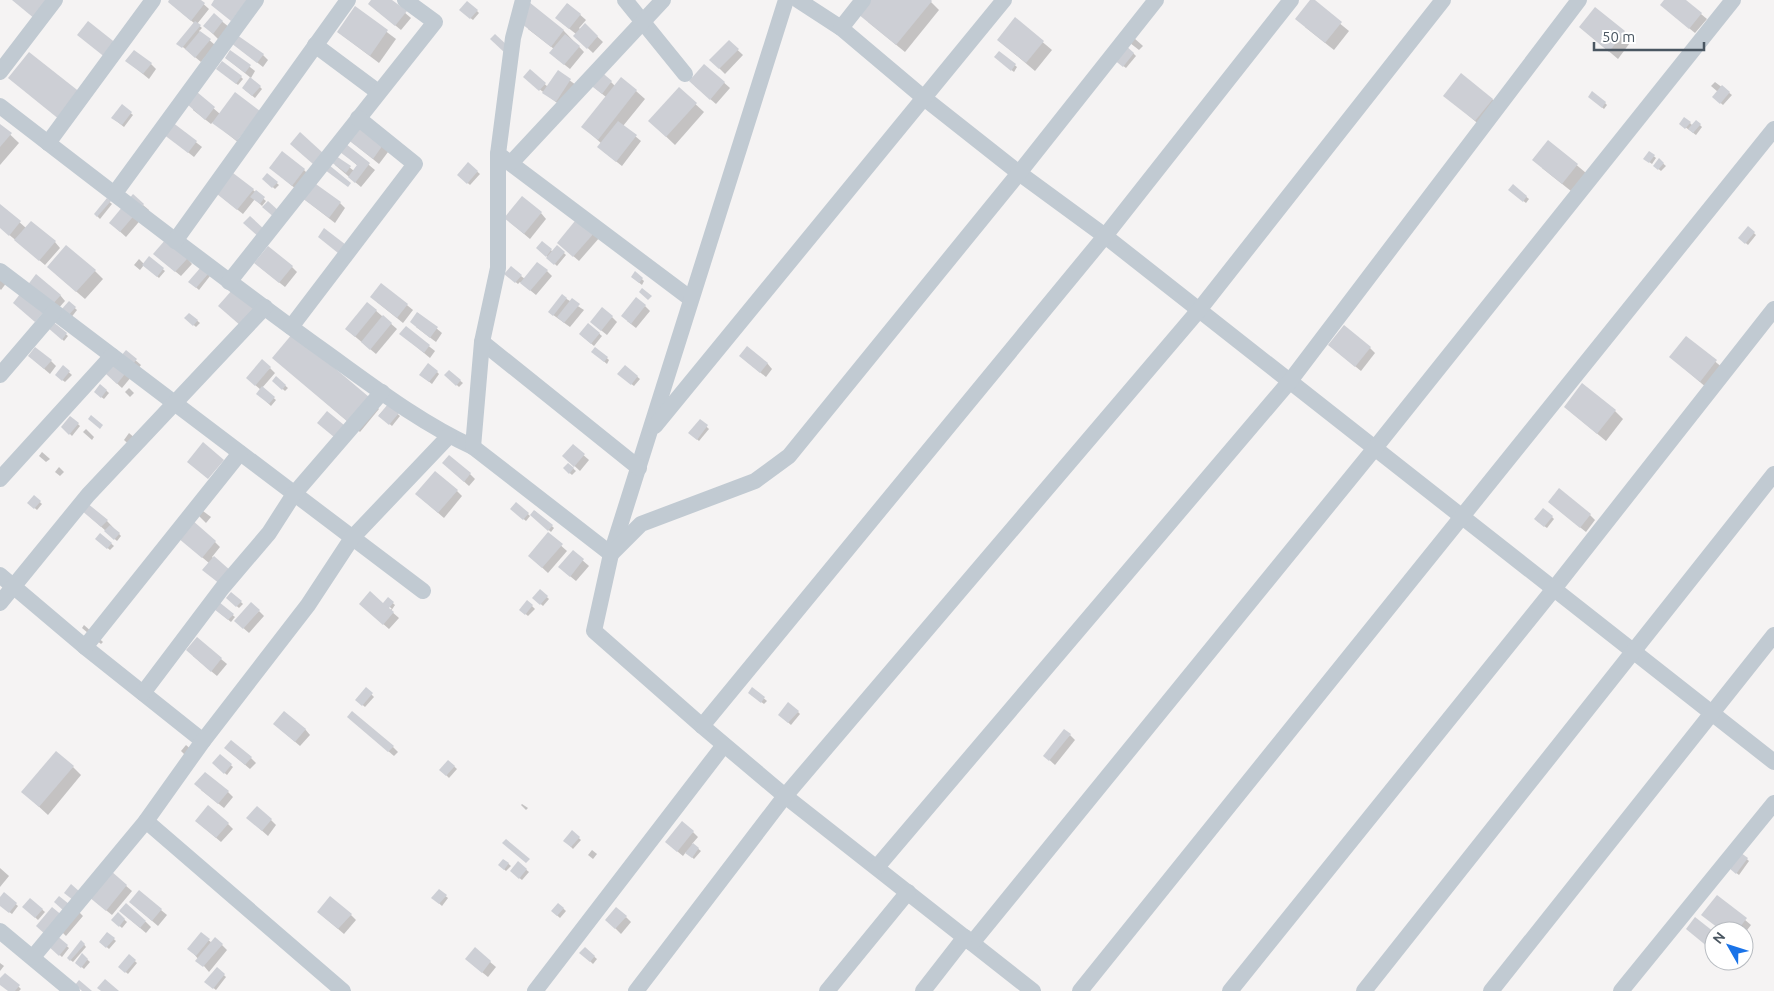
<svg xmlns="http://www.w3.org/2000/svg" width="1774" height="991" viewBox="0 0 1774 991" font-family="Ubuntu,sans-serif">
<rect width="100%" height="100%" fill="#f5f3f3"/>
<!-- shadow -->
<g fill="#0003">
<polygon points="171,0 199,0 209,9 197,24 202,28 199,31 215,45 201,62 178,43 194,23 175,7"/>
<polygon points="373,0 390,0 411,18 401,30 375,9"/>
<polygon points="871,0 929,0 939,10 905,52 868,22"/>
<polygon points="1311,0 1349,31 1334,50 1305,27"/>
<polygon points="1665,0 1684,0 1707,19 1695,33 1667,10"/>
<polygon points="530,4 564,31 584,52 570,69 556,58 554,49 528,29"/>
<polygon points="568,4 586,20 579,28 581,30 585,25 603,42 593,53 575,36 576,34 562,23"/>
<polygon points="355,8 396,39 379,63 338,32"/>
<polygon points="1595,9 1632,40 1618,59 1580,27"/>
<polygon points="477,11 479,13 473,20 463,12"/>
<polygon points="214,15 234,31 219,40 207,28"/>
<polygon points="1015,19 1052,50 1035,71 998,40"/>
<polygon points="1134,38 1143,46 1139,50 1130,43"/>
<polygon points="729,42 743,55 725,74 711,60"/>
<polygon points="232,43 263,55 268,60 263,67"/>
<polygon points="231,52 255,71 251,78 226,58"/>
<polygon points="999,52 1017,67 1014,72 998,59"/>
<polygon points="1133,53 1136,56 1126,68 1117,61"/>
<polygon points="127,61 151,64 156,69 149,79"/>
<polygon points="704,65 730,88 716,104 695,86"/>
<polygon points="220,71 241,77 243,79 238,85"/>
<polygon points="530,71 548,87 558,72 576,85 561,106 524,77"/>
<polygon points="611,82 615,86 636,91 645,99 623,126 641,141 622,166 604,152 602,144 583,127 606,97 596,89"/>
<polygon points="1715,82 1732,95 1723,105 1714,97 1718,92 1711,86"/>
<polygon points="260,87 262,89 255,98 245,90"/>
<polygon points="679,89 704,112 675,145 658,129"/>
<polygon points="197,94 220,114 245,148 213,122 211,124 193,110"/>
<polygon points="1445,95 1492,99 1500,108 1483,128"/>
<polygon points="1592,99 1605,103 1607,105 1604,109"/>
<polygon points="122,106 133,115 124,127 115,120"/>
<polygon points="1696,121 1702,127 1696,135 1681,124 1690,123 1693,126"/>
<polygon points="173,124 202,147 194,157 165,134"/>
<polygon points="0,125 19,143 0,165"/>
<polygon points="348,139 383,146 388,152 379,164"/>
<polygon points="1548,141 1586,173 1571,191 1542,168"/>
<polygon points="346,146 375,170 361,187 335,165 337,157 354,171 358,166 342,152"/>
<polygon points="1650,153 1656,158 1652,164 1645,159"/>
<polygon points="1659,160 1666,166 1661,171 1655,166"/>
<polygon points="468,164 480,174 470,185 459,175"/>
<polygon points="271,168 304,170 309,175 297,190"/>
<polygon points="267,175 279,185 275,189 264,179"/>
<polygon points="1513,186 1529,199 1526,203 1512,192"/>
<polygon points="253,190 266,201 262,206 255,199 243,214 224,199"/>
<polygon points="303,198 340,203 345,208 335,223"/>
<polygon points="107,200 112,204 100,219 95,214"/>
<polygon points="0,205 26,228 55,242 60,248 45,265 0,227"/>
<polygon points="143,205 149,210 126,237 116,228"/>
<polygon points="541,213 546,219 530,239 511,223"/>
<polygon points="1748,228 1756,235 1748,245 1740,238"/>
<polygon points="595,232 600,237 579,261 564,248"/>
<polygon points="543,243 553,252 557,247 566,255 557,266 538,248"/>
<polygon points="149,258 165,271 159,278 144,265 140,270 134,265 139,259 144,264"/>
<polygon points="187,258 192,264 181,276 160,259"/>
<polygon points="292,267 297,272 285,287 261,268"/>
<polygon points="201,269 210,276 199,290 190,282"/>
<polygon points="95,271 103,279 85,299 57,275"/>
<polygon points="547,271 552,276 536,295 520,282 518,284 506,274 521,276 525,279"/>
<polygon points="635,273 644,281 642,285 632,277"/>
<polygon points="0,276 7,282 1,290 0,289"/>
<polygon points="381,284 413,310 403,323 377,302"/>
<polygon points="34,291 60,295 65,301 57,310"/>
<polygon points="562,296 584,310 570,327 549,312"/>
<polygon points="69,303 77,310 70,319"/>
<polygon points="367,303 397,329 376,354 352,334"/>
<polygon points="645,306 650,311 636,328 627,321"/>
<polygon points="418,313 442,333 436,342 416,327"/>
<polygon points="189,314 200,323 196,327 186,318"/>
<polygon points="612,317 617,322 607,335 597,327"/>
<polygon points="53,323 68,336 64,341 49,327"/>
<polygon points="588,324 602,336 594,346 582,336"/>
<polygon points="406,328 435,351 430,358 401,334"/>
<polygon points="1686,337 1724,369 1708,389 1671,357"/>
<polygon points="1370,348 1375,353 1361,371 1335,350"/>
<polygon points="596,349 609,360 607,364 595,354"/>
<polygon points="126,352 141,365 122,388 112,379"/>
<polygon points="274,358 368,398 379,409 360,432"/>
<polygon points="35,361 51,361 56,366 50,374"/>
<polygon points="746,361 767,363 772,369 766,377"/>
<polygon points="63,367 72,375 65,382 56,375"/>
<polygon points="625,367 640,379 634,386 621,376"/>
<polygon points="270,368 275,373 262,388 276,400 271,406 258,394 261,390 253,383"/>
<polygon points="437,372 439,374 432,384 423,377"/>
<polygon points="449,372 463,383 459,387 446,375"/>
<polygon points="276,378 288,388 285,391 274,381"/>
<polygon points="101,386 109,393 104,399 95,392"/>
<polygon points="129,388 134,393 130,397 125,392"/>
<polygon points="388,406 400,416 392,426 379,415"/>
<polygon points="1565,407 1615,411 1623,419 1606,441"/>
<polygon points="71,418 80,426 72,436 63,427"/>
<polygon points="700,421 709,429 699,441 690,433"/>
<polygon points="86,429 94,437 92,440 83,432"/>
<polygon points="129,433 137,440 132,447 124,440"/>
<polygon points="573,446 589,460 580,471 569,461"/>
<polygon points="42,452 50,459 46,462 39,456"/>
<polygon points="568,464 576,471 572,475 564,468"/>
<polygon points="59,467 64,472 60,476 55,472"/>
<polygon points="449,468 470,474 475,479 469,486"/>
<polygon points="457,491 462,496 444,518 422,499"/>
<polygon points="34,497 42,504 37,510 29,503"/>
<polygon points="516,503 530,516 526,521 512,509"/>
<polygon points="1555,507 1590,515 1595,520 1586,532"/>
<polygon points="203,511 211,517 206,523 199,516"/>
<polygon points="535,511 554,528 551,532 532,515"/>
<polygon points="88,515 107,521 121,536 117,541"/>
<polygon points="1552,517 1554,519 1547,528 1537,521"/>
<polygon points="548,534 567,551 548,573 535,561"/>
<polygon points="101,535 114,546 110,550 97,539"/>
<polygon points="215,542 220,547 212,557 230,572 209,563 185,543"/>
<polygon points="573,552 589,566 576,581 565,572"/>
<polygon points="540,591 549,599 543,606 534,598"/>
<polygon points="231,593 243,604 239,608 227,598"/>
<polygon points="388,599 395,605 391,611 399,618 389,629 366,609 390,610 392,609 385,602"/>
<polygon points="528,602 535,609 528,616 521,610"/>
<polygon points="219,604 235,617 231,622 215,609"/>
<polygon points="259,611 264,616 249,633 241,626"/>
<polygon points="84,625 103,642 101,644 82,628"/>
<polygon points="197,639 227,664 217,676 193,656"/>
<polygon points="366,689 374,697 365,707 357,700"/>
<polygon points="753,689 767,701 764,704 752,695"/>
<polygon points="798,712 800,714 791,725 782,717"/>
<polygon points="354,722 393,747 398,752 394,756"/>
<polygon points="280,729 305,729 310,735 300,746"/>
<polygon points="1070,735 1075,740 1055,765 1045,756"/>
<polygon points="186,745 193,751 188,758 181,751"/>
<polygon points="231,753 251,758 256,763 250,769"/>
<polygon points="220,756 233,767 227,775 213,763"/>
<polygon points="448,761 457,769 449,778 441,770"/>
<polygon points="73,767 81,775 48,815 23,792"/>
<polygon points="201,790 228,792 233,797 224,808"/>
<polygon points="522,804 528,808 526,810 521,805"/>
<polygon points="271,820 276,825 268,836 253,823"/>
<polygon points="228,824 233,829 221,842 202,826"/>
<polygon points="572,832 581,840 573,849 565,841"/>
<polygon points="693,832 698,837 692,844 701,851 694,859 686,852 683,856 672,847"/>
<polygon points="592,850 597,854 593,859 588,855"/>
<polygon points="1741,854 1749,861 1739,875 1730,868"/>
<polygon points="504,860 511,866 506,871 499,865"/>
<polygon points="518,863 529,872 522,880 511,871"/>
<polygon points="0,868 9,876 0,887"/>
<polygon points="111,873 132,891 112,915 96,902"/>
<polygon points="439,891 448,898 442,906 433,898"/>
<polygon points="4,894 18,906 12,914 0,905 0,899"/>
<polygon points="1718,897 1751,925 1744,934 1744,931 1723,931"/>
<polygon points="31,900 45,912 38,920 24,907"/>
<polygon points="558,904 566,911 560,918 552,911"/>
<polygon points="136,907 161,910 167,915 158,926"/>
<polygon points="77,910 83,916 66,936 61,931 56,937 69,948 62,957 48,944 63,918"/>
<polygon points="118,914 127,922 122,928 113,920"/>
<polygon points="351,915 356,920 344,934 324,917"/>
<polygon points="126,916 146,922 151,927 146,933"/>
<polygon points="626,917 631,922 621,934 612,925"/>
<polygon points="107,933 116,941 109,949 100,941"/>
<polygon points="201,934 212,943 222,945 227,950 209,972 194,954"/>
<polygon points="82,942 86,947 73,962 68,958"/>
<polygon points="475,949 496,967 488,977 472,964"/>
<polygon points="585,949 597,959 593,964 581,953"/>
<polygon points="82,955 90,962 84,969 76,962"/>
<polygon points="129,956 137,963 128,974 120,967"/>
<polygon points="0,963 4,966 0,971"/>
<polygon points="217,969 226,977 216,990 206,982"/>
<polygon points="5,974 21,989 19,991 9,991 0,983"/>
</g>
<!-- building -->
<g fill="#cdcfd5">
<polygon points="12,0 51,0 35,19"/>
<polygon points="169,0 201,0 205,3 191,21 168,2"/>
<polygon points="214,0 247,0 231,21 211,5"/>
<polygon points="371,0 392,0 407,11 395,26 368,4"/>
<polygon points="870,0 931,0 932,1 896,45 858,14"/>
<polygon points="1310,0 1315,0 1342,22 1325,43 1295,19"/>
<polygon points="1664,0 1686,0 1702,13 1689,29 1660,5"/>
<polygon points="467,1 478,10 470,19 459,10"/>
<polygon points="529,2 564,30 551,47 522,24"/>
<polygon points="567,3 581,14 569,29 555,18"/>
<polygon points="355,6 388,30 370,56 337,32"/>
<polygon points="1595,7 1625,31 1609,52 1579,27"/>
<polygon points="214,13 223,21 213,34 203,26"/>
<polygon points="1015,17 1044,41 1026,63 997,40"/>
<polygon points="88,21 117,44 106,58 77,35"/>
<polygon points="195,21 201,25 182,48 176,44"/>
<polygon points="585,23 598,36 587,49 573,36"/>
<polygon points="200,31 211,39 195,58 185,49"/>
<polygon points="495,34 509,47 505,53 490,39"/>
<polygon points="565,34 580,46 564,65 549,53"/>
<polygon points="237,35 264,54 257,63 231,43"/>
<polygon points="729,40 739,49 719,69 709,60"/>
<polygon points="1125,45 1134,53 1123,67 1113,59"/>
<polygon points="134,50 152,63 143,74 125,61"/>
<polygon points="230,50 251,65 245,73 225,58"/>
<polygon points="999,51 1016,64 1011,71 994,57"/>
<polygon points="29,52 81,93 60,120 8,78"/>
<polygon points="222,61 242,76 236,84 216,69"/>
<polygon points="704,64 725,82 710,100 689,81"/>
<polygon points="530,69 546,83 539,91 523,77"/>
<polygon points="558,70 571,79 556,102 542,93"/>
<polygon points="599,70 612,81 602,94 589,84"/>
<polygon points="1461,73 1493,99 1475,121 1443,96"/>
<polygon points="250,77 261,86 252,96 242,88"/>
<polygon points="621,77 637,90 598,140 581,127"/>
<polygon points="1722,85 1730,92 1720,104 1712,97"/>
<polygon points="679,87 697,103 666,137 648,121"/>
<polygon points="1592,91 1606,102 1602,108 1588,97"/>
<polygon points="197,92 215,107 205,120 187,104"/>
<polygon points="235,92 260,111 237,141 212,123"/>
<polygon points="122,104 132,112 122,125 111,118"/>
<polygon points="1684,117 1691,122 1685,129 1679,124"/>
<polygon points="1696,120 1701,124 1693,133 1688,129"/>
<polygon points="618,121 637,135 616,162 597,147"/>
<polygon points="172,122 197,141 188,153 163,134"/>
<polygon points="0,124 12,133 0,147"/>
<polygon points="357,126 383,145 373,159 347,139"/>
<polygon points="300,132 323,153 313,164 290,144"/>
<polygon points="1548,140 1578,164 1562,184 1532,160"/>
<polygon points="346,144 370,163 355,183 348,177 357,165 340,152"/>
<polygon points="282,151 305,169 292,186 269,168"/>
<polygon points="1649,151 1655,155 1649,163 1643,159"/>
<polygon points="336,156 351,166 346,173 331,162"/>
<polygon points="1659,158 1664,163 1658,170 1653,166"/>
<polygon points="468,162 478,171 467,184 457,175"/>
<polygon points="329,165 351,183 348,187 325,170"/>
<polygon points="233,173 254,189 237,210 217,194"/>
<polygon points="267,173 278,182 272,188 262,179"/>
<polygon points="313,182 341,202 329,218 302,198"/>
<polygon points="1513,184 1527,196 1523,202 1508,190"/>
<polygon points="256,190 265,197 260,204 250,197"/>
<polygon points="133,194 144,204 120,232 109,223"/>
<polygon points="522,196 542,212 524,234 504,218"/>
<polygon points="107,198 111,201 97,217 94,214"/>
<polygon points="268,201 280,212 275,218 262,207"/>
<polygon points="0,204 21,221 9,236 0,228"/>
<polygon points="250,216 265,230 259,237 243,223"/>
<polygon points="579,216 596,231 573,257 557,243"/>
<polygon points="31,221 56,241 39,261 14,240"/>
<polygon points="1748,226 1755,232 1745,244 1738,238"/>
<polygon points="324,228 350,248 343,257 318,237"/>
<polygon points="166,239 188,258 175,272 153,254"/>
<polygon points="542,241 552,249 546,257 536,248"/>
<polygon points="66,245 96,270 76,292 47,267"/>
<polygon points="557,245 565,252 554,265 546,258"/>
<polygon points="268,246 293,266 279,283 254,263"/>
<polygon points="149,256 164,268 157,277 142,265"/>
<polygon points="537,262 548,270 530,291 520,283"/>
<polygon points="511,266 522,275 515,283 504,274"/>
<polygon points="201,267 209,273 196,288 188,282"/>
<polygon points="635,271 643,278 639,283 631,277"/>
<polygon points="36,274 61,295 51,306 27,286"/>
<polygon points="381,283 408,304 397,318 370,297"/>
<polygon points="642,288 652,296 648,300 639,292"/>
<polygon points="233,289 256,309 241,326 218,306"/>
<polygon points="20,294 43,313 35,322 13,303"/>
<polygon points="562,294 567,298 553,316 548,312"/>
<polygon points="636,297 646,305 631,324 621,316"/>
<polygon points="572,298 580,304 564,323 557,317"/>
<polygon points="69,301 76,307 67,317 60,311"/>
<polygon points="367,302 377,310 355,337 345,329"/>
<polygon points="602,307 613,316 601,331 590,322"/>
<polygon points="417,312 438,327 430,338 410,322"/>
<polygon points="189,313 198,320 193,326 184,318"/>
<polygon points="383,315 392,323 370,350 361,342"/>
<polygon points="52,321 67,333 62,340 47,327"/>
<polygon points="588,323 600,333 591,344 579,334"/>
<polygon points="1344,325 1371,347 1355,367 1328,345"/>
<polygon points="406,326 430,345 424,353 399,334"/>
<polygon points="293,333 369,397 348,422 272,358"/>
<polygon points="1686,336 1717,360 1700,382 1669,357"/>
<polygon points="747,346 768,363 760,373 739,356"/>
<polygon points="35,347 52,360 44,369 28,356"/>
<polygon points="595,347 608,357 604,362 591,352"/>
<polygon points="126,350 137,359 117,384 106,374"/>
<polygon points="262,359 271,367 255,386 246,378"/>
<polygon points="428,363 438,371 429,382 419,375"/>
<polygon points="63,365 70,371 62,381 55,375"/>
<polygon points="625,365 638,376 631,385 617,374"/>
<polygon points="449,370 461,380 456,386 444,375"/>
<polygon points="276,376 286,385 282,390 272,381"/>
<polygon points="1582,383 1616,410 1597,434 1564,407"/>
<polygon points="100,384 107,390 101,398 94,392"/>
<polygon points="262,386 275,397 269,404 256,394"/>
<polygon points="388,404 399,413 389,425 378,416"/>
<polygon points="327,411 344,425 334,437 317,423"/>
<polygon points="91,415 103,425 100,429 88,419"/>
<polygon points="70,416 79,423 69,435 61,427"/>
<polygon points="700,419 708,425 697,440 688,433"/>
<polygon points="203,442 224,460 208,479 187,462"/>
<polygon points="573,444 585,454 574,467 562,456"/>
<polygon points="449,455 471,473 464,482 442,463"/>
<polygon points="568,463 574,468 569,474 563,468"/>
<polygon points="435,471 458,490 438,513 415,494"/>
<polygon points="1559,488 1591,514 1580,528 1548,502"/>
<polygon points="34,495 41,501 34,509 27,503"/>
<polygon points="516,502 529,513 523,520 510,509"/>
<polygon points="87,503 108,520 101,527 81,510"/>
<polygon points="1543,508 1553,516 1544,527 1534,519"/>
<polygon points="534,510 553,525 548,531 530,515"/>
<polygon points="192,520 216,541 202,558 178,538"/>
<polygon points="110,525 120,533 114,540 104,531"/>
<polygon points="548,532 563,544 542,568 528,556"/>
<polygon points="100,533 112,543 107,549 95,539"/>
<polygon points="573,550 584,559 570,577 558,567"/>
<polygon points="214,556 231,571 220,584 202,570"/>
<polygon points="540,589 548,596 540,605 532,598"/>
<polygon points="370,591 383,603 388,597 394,602 389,608 394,612 383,625 359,604"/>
<polygon points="231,592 242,601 236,607 226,598"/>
<polygon points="527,600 533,605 525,615 519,610"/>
<polygon points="219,602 234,614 228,620 214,609"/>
<polygon points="251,602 260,610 243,629 234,621"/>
<polygon points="197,637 222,658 211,672 186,650"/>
<polygon points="366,687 373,693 362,706 355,700"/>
<polygon points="752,687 765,697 761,703 748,693"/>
<polygon points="788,702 799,711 788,723 778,715"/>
<polygon points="284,711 306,729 295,742 273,724"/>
<polygon points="352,711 394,746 388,752 347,717"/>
<polygon points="1064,729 1071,734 1049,761 1043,756"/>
<polygon points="231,740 252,757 245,765 224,748"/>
<polygon points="56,751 74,766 39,807 21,792"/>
<polygon points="220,754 232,764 224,774 212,763"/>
<polygon points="448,760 455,766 446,776 439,770"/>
<polygon points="205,772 229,791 218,804 194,784"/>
<polygon points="208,805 229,823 216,838 195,821"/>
<polygon points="257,806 272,819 262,831 246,818"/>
<polygon points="682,821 694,831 677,852 665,842"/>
<polygon points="572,830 580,837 571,847 563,841"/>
<polygon points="506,839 530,859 526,863 502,843"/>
<polygon points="693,843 699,848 692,858 685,853"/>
<polygon points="1741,853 1748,858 1736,874 1729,868"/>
<polygon points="503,859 509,863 504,870 498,865"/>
<polygon points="518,861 527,869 519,879 510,871"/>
<polygon points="111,871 127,885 106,911 89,897"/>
<polygon points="71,884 80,892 73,900 64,893"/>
<polygon points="439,889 447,895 439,904 431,898"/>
<polygon points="139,890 162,909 152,921 129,902"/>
<polygon points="4,892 17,903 9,913 0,906 0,897"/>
<polygon points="1717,895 1747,918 1737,931 1722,931 1701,915"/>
<polygon points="59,896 69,904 64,911 54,902"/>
<polygon points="330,896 352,914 338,929 317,912"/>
<polygon points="30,898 43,909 35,918 22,907"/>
<polygon points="126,903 146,921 140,928 119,911"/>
<polygon points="558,903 564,908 557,916 551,911"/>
<polygon points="52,907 64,917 47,936 36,926"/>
<polygon points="616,907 627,916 615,929 605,920"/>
<polygon points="118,912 125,919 119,927 111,920"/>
<polygon points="1695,917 1714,932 1714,952 1686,929"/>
<polygon points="107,932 115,938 106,948 99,942"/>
<polygon points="201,932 210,939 196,956 187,949"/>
<polygon points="55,934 68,945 59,956 46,944"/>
<polygon points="215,937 223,944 203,967 195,961"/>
<polygon points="81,940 85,944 70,961 67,958"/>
<polygon points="475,947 491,961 482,973 465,959"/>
<polygon points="585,947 595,956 590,962 579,953"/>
<polygon points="82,953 88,959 81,968 75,963"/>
<polygon points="129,954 136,960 125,973 118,967"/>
<polygon points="217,967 225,974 213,989 204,982"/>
<polygon points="5,973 20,985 15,991 8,991 0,985 0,978"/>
<polygon points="105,979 119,991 101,991 97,988"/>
<polygon points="79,980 92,991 82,991 75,985"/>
</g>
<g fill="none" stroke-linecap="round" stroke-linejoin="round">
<!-- street -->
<g stroke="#c1cad2" stroke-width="16">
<polyline points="523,0 513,38 498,154 691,299"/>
<polyline points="625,0 685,74"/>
<polyline points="786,0 611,554 594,631 702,726 785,796 1033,991"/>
<polyline points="798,0 841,28 924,98 1019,173 1105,236 1774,762"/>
<polyline points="841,28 863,0"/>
<polyline points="315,45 378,92"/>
<polyline points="0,72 55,0"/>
<path d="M 0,106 C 104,186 208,267 314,344 C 365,380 416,421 473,447 L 611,554 L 641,524 L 755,481 L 789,456 L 1019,173 L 1156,0"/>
<polyline points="48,143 153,0"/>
<polyline points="512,162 663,0"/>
<polyline points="115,193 256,0"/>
<polyline points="175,241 348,0"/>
<polyline points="0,271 423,591"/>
<polyline points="229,282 435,22 405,0"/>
<polyline points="291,327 415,164 358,118"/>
<polyline points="482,342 639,468"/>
<polyline points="0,375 54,312"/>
<polyline points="655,426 1004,0"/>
<polyline points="473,447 482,342 498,268 498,154"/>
<polyline points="0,479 112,356"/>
<polyline points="0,575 85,647 203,741"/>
<polyline points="0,603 88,495 265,307"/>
<polyline points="85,647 240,453"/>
<polyline points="143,693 223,587 269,533 294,494 382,392"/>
<polyline points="702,726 1105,236 1291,0"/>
<polyline points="146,821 343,991"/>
<polyline points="877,867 1290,381 1579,0"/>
<polyline points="0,931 72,991"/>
<polyline points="972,943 1375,448 1733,0"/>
<polyline points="33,957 146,821 203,741 308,605 352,538 449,436"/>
<polyline points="535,991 724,745"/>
<polyline points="636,991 785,796 1199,310 1443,0"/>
<polyline points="827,991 908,892"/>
<polyline points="923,991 965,937"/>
<polyline points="1080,991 1774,129"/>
<polyline points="1230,991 1553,590 1774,309"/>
<polyline points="1364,991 1774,474"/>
<polyline points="1491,991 1774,635"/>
<polyline points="1621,991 1774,803"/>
</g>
</g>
<!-- north arrow -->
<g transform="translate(1729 946) rotate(309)"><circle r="24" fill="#ffffff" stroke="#b7bbc0"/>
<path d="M0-4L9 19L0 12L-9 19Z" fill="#1a73e8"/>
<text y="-8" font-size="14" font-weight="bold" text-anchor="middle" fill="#4a5661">N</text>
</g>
<!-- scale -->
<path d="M1594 42v8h110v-8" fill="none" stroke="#4a5661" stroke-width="2.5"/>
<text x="1602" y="42" font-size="15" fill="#4a5661" stroke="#ffffff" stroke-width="4" paint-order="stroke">50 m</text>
</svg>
